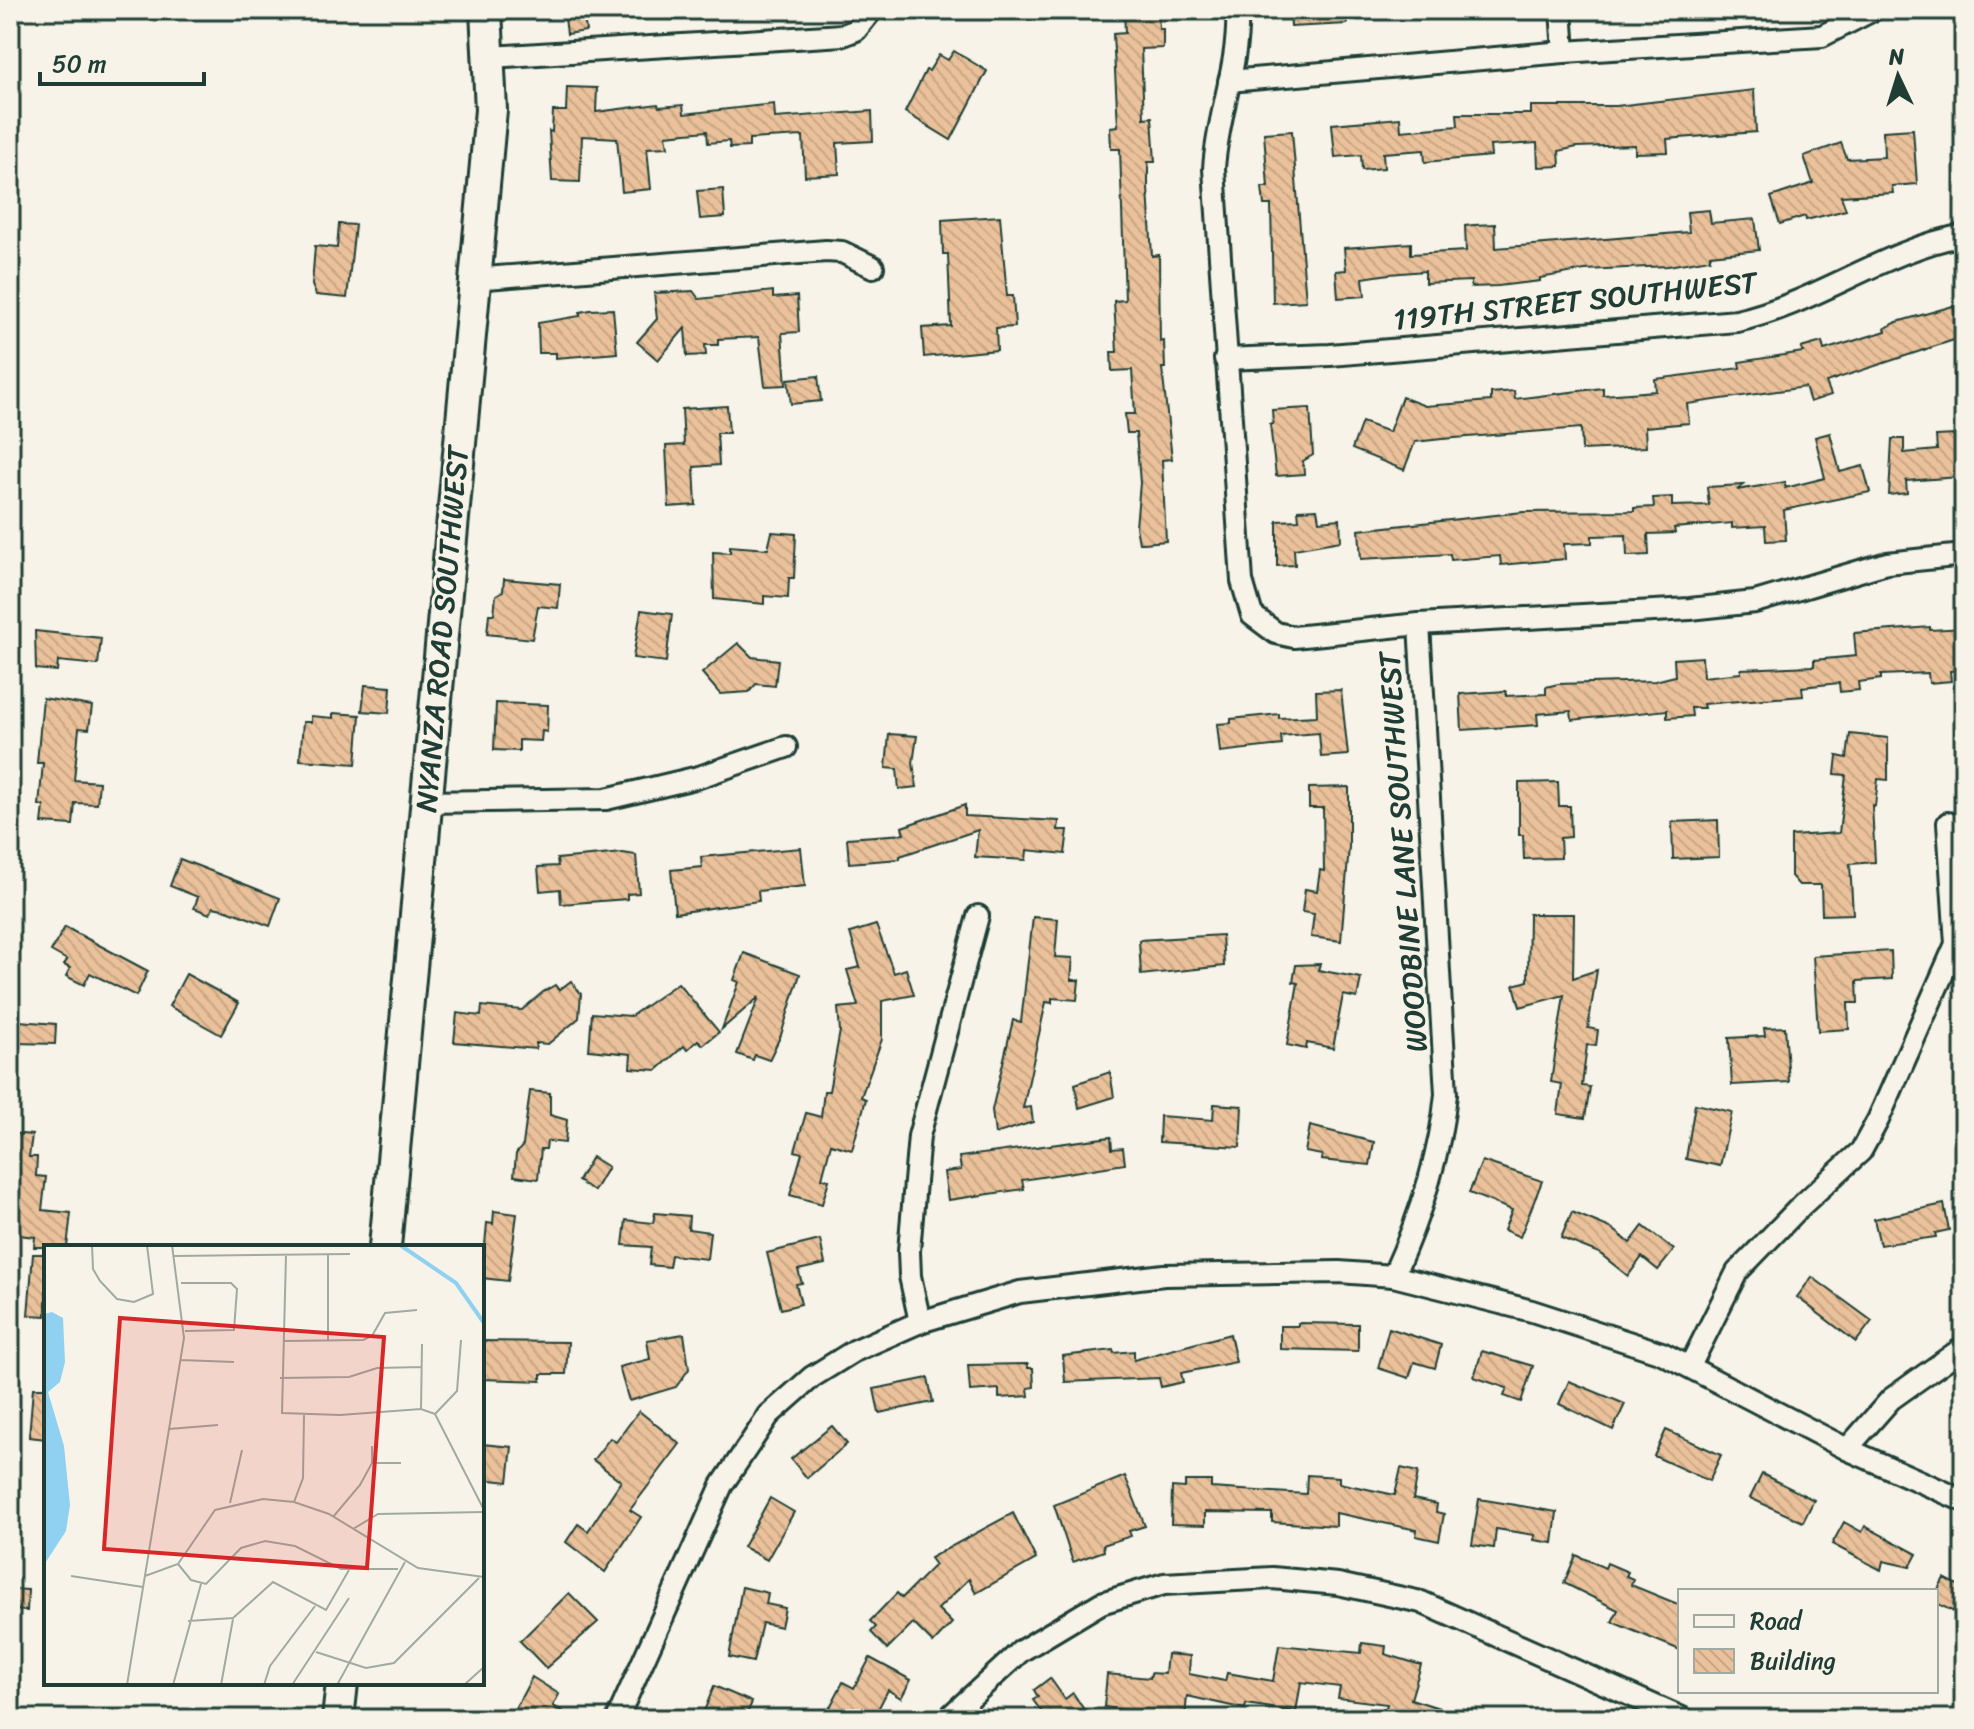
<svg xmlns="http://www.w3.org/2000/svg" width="1974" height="1729" viewBox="0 0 1974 1729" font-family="Sriracha,sans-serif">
<defs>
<pattern id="building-back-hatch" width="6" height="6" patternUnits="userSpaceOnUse" patternTransform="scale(2)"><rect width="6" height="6" fill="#eac19a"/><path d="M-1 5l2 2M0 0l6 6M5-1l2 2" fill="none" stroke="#c8a785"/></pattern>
</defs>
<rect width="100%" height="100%" fill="#f7f3e8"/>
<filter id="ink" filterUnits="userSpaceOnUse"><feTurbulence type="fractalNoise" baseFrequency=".0125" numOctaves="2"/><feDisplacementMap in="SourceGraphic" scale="16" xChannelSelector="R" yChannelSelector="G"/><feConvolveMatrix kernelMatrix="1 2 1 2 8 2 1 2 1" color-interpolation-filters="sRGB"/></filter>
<g filter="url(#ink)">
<!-- building -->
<g fill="url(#building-back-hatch)" stroke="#1f3d34" stroke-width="2">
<polygon points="564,10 583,10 586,31 567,34"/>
<polygon points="1124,10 1158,10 1159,29 1163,29 1163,48 1141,49 1144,118 1152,117 1155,162 1148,162 1148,188 1152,256 1159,255 1160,342 1164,341 1165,368 1162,368 1172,459 1162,460 1166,541 1144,543 1139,543 1136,527 1140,483 1136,433 1127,433 1125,414 1135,414 1132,370 1112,371 1111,352 1117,352 1114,301 1125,300 1120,149 1111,149 1110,127 1118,126 1113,34 1125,33"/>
<polygon points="1290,10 1346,10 1347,24 1291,27"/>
<polygon points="954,51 987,71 951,140 905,112 926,70 929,71 939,55 948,60"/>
<polygon points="567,87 597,88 596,112 658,104 659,107 683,105 684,114 774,104 775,118 872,111 873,141 837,143 839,174 805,176 803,136 749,139 749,147 730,148 729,141 708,143 707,131 666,135 668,147 647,148 651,189 622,192 617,138 582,136 580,182 552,181 549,131 552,132 553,111 566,111"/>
<polygon points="1754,90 1756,132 1667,139 1668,152 1635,153 1635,145 1577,147 1559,151 1560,166 1538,167 1537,143 1490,146 1491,156 1425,162 1424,150 1383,153 1384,168 1362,170 1361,155 1335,157 1332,124 1400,118 1401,131 1458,126 1457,114 1531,114 1531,106 1616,106"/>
<polygon points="1913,129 1917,184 1892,186 1893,193 1841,196 1846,210 1806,220 1805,216 1780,224 1771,197 1813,183 1804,156 1841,143 1847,159 1884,157 1883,131"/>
<polygon points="1292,131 1306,301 1273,303 1271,205 1264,205 1262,187 1268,187 1264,133"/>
<polygon points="723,189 725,217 700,219 697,191"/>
<polygon points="1709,210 1711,223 1755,219 1759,250 1710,255 1710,259 1668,266 1585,270 1540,278 1540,281 1498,286 1471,287 1471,281 1425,283 1425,271 1389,274 1363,278 1365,296 1338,298 1336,271 1346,270 1344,248 1411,243 1411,254 1466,251 1465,226 1474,225 1495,224 1496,248 1689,232 1687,212"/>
<polygon points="1000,216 1007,296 1013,296 1015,327 996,328 997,350 924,357 922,328 951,326 948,254 943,254 942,220"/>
<polygon points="339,224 355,225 347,298 316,295 312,285 315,246 337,248"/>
<polygon points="693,291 699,299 773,291 773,298 797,296 799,332 782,333 786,385 765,386 759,337 718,339 718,345 705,345 706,355 687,356 685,328 658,360 637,342 657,319 654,293"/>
<polygon points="1953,306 1963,337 1826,382 1831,395 1810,402 1805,387 1687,404 1689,423 1645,427 1646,447 1582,450 1581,428 1442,439 1415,442 1404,470 1352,449 1362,422 1389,432 1402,397 1425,406 1491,401 1491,393 1514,391 1515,399 1603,388 1603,395 1656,391 1655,379 1740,368 1739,362 1803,352 1801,348 1822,342 1824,350 1886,331 1885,328 1897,322"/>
<polygon points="613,309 617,353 556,358 556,353 539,353 538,323 580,316 580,312 590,310"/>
<polygon points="818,376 821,401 791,404 788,379"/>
<polygon points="727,406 729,433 717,433 719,465 694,467 696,505 669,507 666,446 684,445 682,409"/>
<polygon points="1310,408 1313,455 1303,461 1304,474 1276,476 1270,424 1273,424 1272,410"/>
<polygon points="1830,433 1840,472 1863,466 1870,492 1784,510 1786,540 1766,541 1765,526 1732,528 1732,523 1674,528 1675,533 1648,534 1649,555 1627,556 1626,535 1592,536 1592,543 1564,544 1565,559 1501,565 1500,556 1451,560 1450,554 1361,559 1359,530 1523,512 1634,511 1634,508 1654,507 1653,498 1672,497 1672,506 1709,505 1707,487 1744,485 1737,490 1785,482 1785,488 1825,478 1815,437"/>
<polygon points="1955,435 1959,477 1906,481 1907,493 1889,495 1892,439 1904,439 1904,453 1937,450 1936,436"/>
<polygon points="1317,509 1319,521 1340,519 1341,541 1294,549 1295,565 1277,566 1277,521 1299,520 1298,510"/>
<polygon points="772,532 796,534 794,578 789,578 788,598 764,596 764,604 714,599 713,552 730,553 730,546 768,549"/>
<polygon points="504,579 560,584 558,608 538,606 532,639 487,634 489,614 494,614 496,595 503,591"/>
<polygon points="641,610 672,614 666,662 633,658"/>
<polygon points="1930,627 1930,630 1964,628 1964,670 1950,671 1951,681 1929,683 1928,673 1881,675 1881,679 1858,682 1859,690 1840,692 1839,683 1802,687 1803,696 1703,704 1704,708 1691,708 1692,716 1667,718 1667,710 1572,720 1571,711 1537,714 1538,725 1462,730 1460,694 1506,691 1506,696 1546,694 1546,687 1558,684 1655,681 1675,676 1674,659 1702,657 1703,677 1741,673 1741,669 1814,666 1814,660 1856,656 1854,633"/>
<polygon points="35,631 101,638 98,665 58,661 57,671 36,669"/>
<polygon points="738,643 752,657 778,660 775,686 756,684 749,692 720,694 702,673"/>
<polygon points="365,685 391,687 389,713 362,711"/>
<polygon points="1341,690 1348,755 1321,757 1319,733 1281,736 1282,745 1220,752 1217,724 1231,723 1231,719 1279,714 1279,718 1317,716 1316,691"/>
<polygon points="43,698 92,706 89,729 79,728 74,780 99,782 97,804 75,803 73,825 42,823 44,806 39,805 43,763 37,763"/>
<polygon points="496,703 548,705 547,732 542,731 541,741 519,740 519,751 494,750"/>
<polygon points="333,713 360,715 356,764 300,760 303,722 311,722 311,716 333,718"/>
<polygon points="889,734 917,736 913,763 917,787 899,789 897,769 886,768"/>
<polygon points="1850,734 1888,738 1888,780 1878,779 1875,806 1872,805 1875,862 1850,864 1853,914 1822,915 1821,885 1799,885 1791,876 1791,836 1839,833 1846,775 1835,774 1837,756 1847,758"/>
<polygon points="1558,782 1559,806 1570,806 1571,837 1560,838 1561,858 1524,859 1523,835 1519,835 1519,783"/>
<polygon points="1349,787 1349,847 1341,941 1311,937 1314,914 1302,912 1305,889 1317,891 1320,870 1324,871 1323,808 1309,808 1309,788"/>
<polygon points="965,805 965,816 1059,821 1058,830 1068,830 1065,854 1027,850 1026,860 975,857 978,830 900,856 900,859 849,863 847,838 904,834 902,827"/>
<polygon points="1718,820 1719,857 1673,859 1672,822"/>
<polygon points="801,848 805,886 758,891 759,901 675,913 671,870 702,867 701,857"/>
<polygon points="623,853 636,855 639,893 627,894 627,899 561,904 560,889 540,891 538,867 558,866 557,859"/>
<polygon points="180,859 280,898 270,926 227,910 213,907 210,914 194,908 198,897 170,886"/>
<polygon points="1529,914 1574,914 1573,978 1597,970 1588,1028 1598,1030 1596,1046 1587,1045 1582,1086 1590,1087 1585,1118 1558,1114 1562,1084 1551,1082 1564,995 1520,1007 1514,985 1528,981"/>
<polygon points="1033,917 1058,919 1055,957 1073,958 1071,980 1079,980 1077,1000 1052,998 1052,1003 1046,1002 1023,1108 1031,1107 1033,1122 995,1134 992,1110 1013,1020 1021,1022"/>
<polygon points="876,925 894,973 906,969 914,995 882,1001 882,1039 861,1097 866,1099 852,1150 831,1144 822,1178 829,1180 822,1204 790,1195 802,1153 795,1151 806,1113 821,1117 824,1091 829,1091 840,1031 838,1008 858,1006 847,970 860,967 850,933"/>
<polygon points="65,927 148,971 136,996 90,973 84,985 66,976 70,968 64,965 67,960 51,951"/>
<polygon points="1222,935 1224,966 1141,975 1139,940"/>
<polygon points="1891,951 1892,979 1857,981 1858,1003 1848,1003 1849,1029 1818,1031 1813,956"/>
<polygon points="744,953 800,974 781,1035 769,1060 755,1055 753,1060 737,1054 759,997 722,1029 739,982 734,980"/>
<polygon points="1320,964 1318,970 1361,978 1357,998 1343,995 1333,1048 1307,1043 1306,1049 1287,1045 1298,983 1293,982 1296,965"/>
<polygon points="186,974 239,1003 221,1035 169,1006"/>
<polygon points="571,981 581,994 579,1018 548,1044 536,1043 536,1049 454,1042 457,1013 481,1016 482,1006 522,1010 543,992 555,985 559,990"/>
<polygon points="678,983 719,1032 703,1045 698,1040 687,1050 684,1046 657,1070 630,1068 631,1054 589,1050 592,1013 631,1016"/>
<polygon points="19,1021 56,1024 55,1044 18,1043"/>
<polygon points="1785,1027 1789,1082 1732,1085 1729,1038 1765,1036 1764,1028"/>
<polygon points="1110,1072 1114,1097 1079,1108 1075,1084"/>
<polygon points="530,1091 550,1093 550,1115 567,1120 565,1143 547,1141 546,1149 541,1149 538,1179 514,1176 516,1154 523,1145"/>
<polygon points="1214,1104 1242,1106 1240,1147 1159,1142 1160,1116 1213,1120"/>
<polygon points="1695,1104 1732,1112 1720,1166 1686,1159"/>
<polygon points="1310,1126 1374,1142 1370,1165 1321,1160 1322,1155 1305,1152"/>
<polygon points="10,1133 32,1135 29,1157 37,1157 36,1176 46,1177 42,1210 71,1213 67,1247 34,1247 35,1237 10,1234"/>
<polygon points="1111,1137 1112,1149 1123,1148 1125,1164 1022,1180 1024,1189 948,1200 944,1172 961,1170 959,1157"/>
<polygon points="592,1157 608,1167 594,1191 578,1181"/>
<polygon points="1482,1161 1542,1181 1520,1237 1504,1230 1512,1210 1469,1193"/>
<polygon points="1944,1204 1949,1230 1935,1233 1936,1237 1880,1245 1874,1219"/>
<polygon points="494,1211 517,1214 508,1281 482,1278 487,1223 493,1224"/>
<polygon points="1572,1212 1613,1229 1630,1243 1643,1226 1674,1250 1658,1270 1642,1257 1628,1276 1599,1253 1561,1238"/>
<polygon points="655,1213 689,1216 688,1229 710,1232 707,1259 671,1255 669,1267 649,1265 651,1247 623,1245 626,1220 653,1223"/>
<polygon points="820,1240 825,1264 798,1270 802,1283 796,1284 801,1304 781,1309 767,1253"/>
<polygon points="33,1254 46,1254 46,1316 28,1315"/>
<polygon points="1812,1277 1872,1321 1856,1342 1797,1297"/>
<polygon points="1298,1323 1358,1324 1358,1351 1280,1349 1280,1326 1298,1326"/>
<polygon points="1389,1328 1441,1345 1435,1368 1414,1362 1409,1378 1378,1368"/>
<polygon points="684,1334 689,1369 676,1387 629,1401 619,1367 650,1359 647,1340"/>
<polygon points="1230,1334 1236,1362 1181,1373 1183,1382 1161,1387 1159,1378 1065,1382 1063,1356 1113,1350 1114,1353 1134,1351 1134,1360"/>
<polygon points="482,1341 568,1342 566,1374 541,1374 541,1381 482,1379"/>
<polygon points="1482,1351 1533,1366 1521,1402 1504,1396 1507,1388 1474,1377"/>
<polygon points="1028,1364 1028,1368 1033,1368 1034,1387 1028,1388 1029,1396 999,1398 999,1389 970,1391 968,1365"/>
<polygon points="928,1378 933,1402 879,1413 874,1389"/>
<polygon points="1569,1381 1625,1404 1613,1430 1559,1404"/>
<polygon points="33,1388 46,1388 46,1439 29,1437"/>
<polygon points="639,1411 680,1444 630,1510 641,1517 605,1572 566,1542 578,1524 588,1531 621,1481 593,1460 610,1438 616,1442"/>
<polygon points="832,1426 847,1444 807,1478 791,1459"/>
<polygon points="1666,1430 1721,1455 1709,1481 1654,1456"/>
<polygon points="482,1444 512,1447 508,1482 482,1479"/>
<polygon points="1401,1468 1418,1472 1413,1499 1437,1504 1436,1512 1444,1514 1439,1541 1416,1536 1417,1530 1336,1513 1336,1526 1272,1522 1272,1513 1205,1512 1205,1525 1171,1524 1172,1487 1185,1488 1185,1481 1211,1481 1211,1488 1306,1494 1307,1475 1339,1477 1339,1483 1395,1495"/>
<polygon points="1762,1474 1814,1500 1803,1522 1750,1498"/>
<polygon points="1125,1476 1145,1526 1129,1531 1131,1536 1103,1545 1104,1551 1073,1562 1054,1505"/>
<polygon points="770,1498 794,1512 767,1560 743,1547"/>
<polygon points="1479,1499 1557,1512 1553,1543 1534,1540 1535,1535 1496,1529 1494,1548 1472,1545"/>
<polygon points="1013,1513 1036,1559 976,1593 969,1579 938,1609 952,1623 933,1643 913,1623 887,1649 871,1632 876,1627 870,1621 897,1593 902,1598 935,1565 930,1558"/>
<polygon points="1844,1522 1862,1532 1865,1526 1917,1554 1910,1567 1883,1561 1881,1570 1832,1544"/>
<polygon points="1576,1555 1605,1568 1607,1563 1628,1572 1626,1576 1633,1579 1631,1585 1680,1605 1680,1650 1612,1622 1618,1610 1564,1583"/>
<polygon points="1944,1578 1964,1588 1964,1617 1936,1603 1936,1593"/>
<polygon points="742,1587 768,1593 766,1604 785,1608 781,1627 762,1623 753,1662 729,1657"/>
<polygon points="10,1589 28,1590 27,1611 10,1610"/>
<polygon points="569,1593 598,1622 546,1668 520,1641"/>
<polygon points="1362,1643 1386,1646 1385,1654 1421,1665 1411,1699 1461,1715 1460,1719 1383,1719 1387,1704 1338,1698 1340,1687 1301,1682 1296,1712 1246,1704 1245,1709 1187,1696 1185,1718 1104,1707 1107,1674 1150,1678 1151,1673 1165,1674 1167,1654 1190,1656 1189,1674 1225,1681 1227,1673 1273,1681 1279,1645 1361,1653"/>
<polygon points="870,1658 911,1680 901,1698 888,1690 873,1719 844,1719 828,1711 843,1682 854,1688"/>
<polygon points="532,1677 559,1694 553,1706 577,1719 510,1719"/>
<polygon points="1050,1678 1065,1699 1073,1693 1090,1719 1047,1719 1033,1700 1038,1697 1034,1690"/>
<polygon points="714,1686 752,1702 745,1719 701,1719"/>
</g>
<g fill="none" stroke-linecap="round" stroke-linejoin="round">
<!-- street casing -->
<g stroke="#1f3d34" stroke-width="26">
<g id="street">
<path d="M 1237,10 C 1240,64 1217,115 1214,169 L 1242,581 L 1252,615 L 1276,633 L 1294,637 L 1419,624 L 1690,609 L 1755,602 L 1887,563 L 1964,555"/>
<polyline points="1561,10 1564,52"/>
<polyline points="490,57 843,35 856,30 872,10"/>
<polyline points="1229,81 1564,52 1822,36 1873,10"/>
<polyline points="473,279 826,251 842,252 873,267"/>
<path d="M 1225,359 L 1330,355 L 1737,321 C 1817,303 1884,250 1964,235"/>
<polyline points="426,802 606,799 699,777 786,747"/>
<path d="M 1393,1276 C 1419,1219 1440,1157 1446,1094 L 1419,624"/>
<polyline points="920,1322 910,1276 909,1251 919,1136 978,916"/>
<polyline points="1690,1366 1737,1272 1802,1205 1861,1151 1878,1120 1956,944 1948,823"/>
<polyline points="1847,1449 1891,1399 1964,1347"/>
<polyline points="617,1719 722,1485 769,1415 812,1377 854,1351 920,1322 1020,1292 1164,1275 1339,1272 1393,1276 1532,1311 1662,1353 1847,1449 1964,1501"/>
<polyline points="947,1719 1021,1651 1101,1603 1164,1584 1272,1578 1338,1584 1421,1602 1684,1719"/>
</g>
</g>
<!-- secondary casing -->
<g stroke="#1f3d34" stroke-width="36">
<g id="secondary">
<polyline points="385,1247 491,110 486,10"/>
<polyline points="338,1719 342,1683"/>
</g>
</g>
<!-- street -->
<use href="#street" stroke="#f7f3e8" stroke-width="20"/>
<!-- secondary -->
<use href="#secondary" stroke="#f7f3e8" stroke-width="30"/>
</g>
</g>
<g text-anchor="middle" stroke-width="6" stroke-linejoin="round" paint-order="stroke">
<!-- street labels -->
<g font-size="30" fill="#1f3d34" stroke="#f7f3e8">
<text transform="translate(1575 301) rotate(-6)" y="10">119TH STREET SOUTHWEST</text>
<text transform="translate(442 629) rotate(-85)" y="10">NYANZA ROAD SOUTHWEST</text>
<text transform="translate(1403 852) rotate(-94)" y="10">WOODBINE LANE SOUTHWEST</text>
</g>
</g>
<!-- overview -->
<g transform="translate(44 1245)">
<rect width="440" height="440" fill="#f7f3e8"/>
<path d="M 8,67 L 19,73 L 21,117 L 16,137 L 4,147 L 20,201 L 26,260 L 22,286 L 0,320 L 0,69 Z" fill="#90d1f2"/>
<path fill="none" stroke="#90d1f2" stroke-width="4" d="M 356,0 L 412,38 L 440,78"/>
<path fill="none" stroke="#a1aaa0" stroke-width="2" d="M 48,0 L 49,24 L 56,36 L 73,54 L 90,57 L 109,49 L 103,0M 242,10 L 238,168 L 296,170 L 377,164 L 391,169M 130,11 L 306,9M 137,38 L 187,38 L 193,44 L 190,85 L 141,86M 284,95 L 284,10M 239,96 L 319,95 L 328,91 L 341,68 L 373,65M 137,115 L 190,117M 236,133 L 305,132 L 333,123 L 378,122M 377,164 L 378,99M 391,169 L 440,265M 391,169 L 413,146 L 417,95M 125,184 L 174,180M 328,218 L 357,218M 250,257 L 259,233 L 260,170M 186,258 L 198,205M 289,272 L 316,240 L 328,218 L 328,201M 309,284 L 334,269 L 440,267M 134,319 L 147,335 L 162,339 L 197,303 L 221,296 L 251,301 L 297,324 L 354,324M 27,331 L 99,342M 101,331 L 134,319 L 171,265 L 219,254 L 250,257 L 285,269 L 374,323 L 440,332M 144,376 L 189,373 L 229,337 L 282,365 L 305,325M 272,407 L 322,423 L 350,418 L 435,333M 83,440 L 140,93 L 128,0M 129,440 L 157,339M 177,440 L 189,374M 220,440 L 226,421 L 271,361M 248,440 L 305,353M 293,440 L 361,317M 420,440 L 440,422"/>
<path fill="#d62828" fill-opacity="0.15" stroke="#d62828" stroke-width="4" d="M 76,73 L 340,92 L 323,323 L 60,304 Z"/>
<rect width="440" height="440" fill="none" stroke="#1f3d34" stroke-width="4"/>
</g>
<!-- margin -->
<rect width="1974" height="1729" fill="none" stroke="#f7f3e8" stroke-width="40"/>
<rect x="20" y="20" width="1934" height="1689" fill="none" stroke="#1f3d34" stroke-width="3" filter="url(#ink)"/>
<!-- legend -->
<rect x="1678" y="1589" width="260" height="104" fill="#f7f3e8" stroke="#a1aaa0" stroke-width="2"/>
<rect x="1694" y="1615" width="40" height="12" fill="#f7f3e8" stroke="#a1aaa0" stroke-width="2"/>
<text x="1750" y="1629" font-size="24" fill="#1f3d34">Road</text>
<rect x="1694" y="1649" width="40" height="24" fill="url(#building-back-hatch)" stroke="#a1aaa0" stroke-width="2"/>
<text x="1750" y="1669" font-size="24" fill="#1f3d34">Building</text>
<!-- north arrow -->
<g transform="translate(1898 76) rotate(356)" stroke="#f7f3e8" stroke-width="6" paint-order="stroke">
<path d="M0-6L14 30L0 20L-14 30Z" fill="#1f3d34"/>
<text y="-12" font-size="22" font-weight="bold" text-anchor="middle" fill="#1f3d34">N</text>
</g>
<!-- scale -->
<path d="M40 72v12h164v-12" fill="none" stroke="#1f3d34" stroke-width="4"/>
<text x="52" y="72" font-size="24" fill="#1f3d34" stroke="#f7f3e8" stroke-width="6" paint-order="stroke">50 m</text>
</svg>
